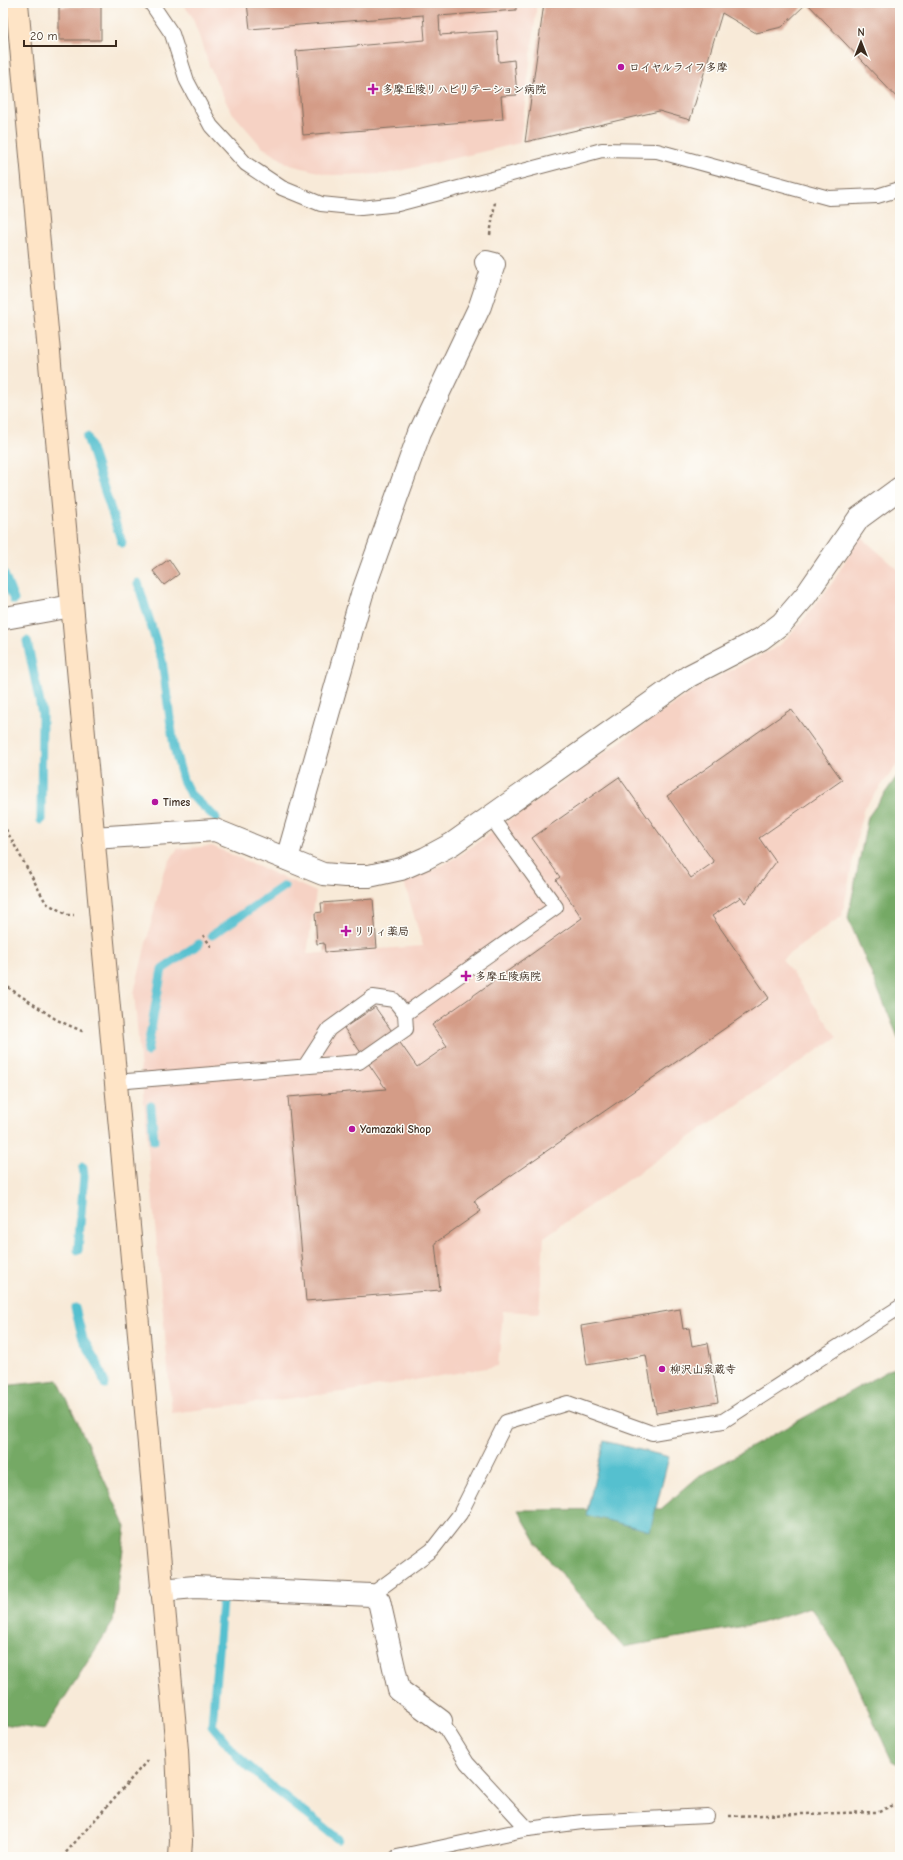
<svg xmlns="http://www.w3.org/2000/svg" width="903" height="1860" viewBox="0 0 903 1860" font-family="'Comic Neue','Klee One',sans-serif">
<rect width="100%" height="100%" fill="#fdfcf7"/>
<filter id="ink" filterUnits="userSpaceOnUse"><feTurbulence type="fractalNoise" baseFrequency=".025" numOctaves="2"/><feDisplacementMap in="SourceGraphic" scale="8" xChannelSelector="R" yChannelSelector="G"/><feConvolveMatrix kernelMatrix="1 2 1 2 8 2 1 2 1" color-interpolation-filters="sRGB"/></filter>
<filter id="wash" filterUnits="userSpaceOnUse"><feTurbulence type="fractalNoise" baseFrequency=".012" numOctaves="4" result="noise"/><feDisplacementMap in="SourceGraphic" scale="16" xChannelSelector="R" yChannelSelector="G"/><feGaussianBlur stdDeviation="0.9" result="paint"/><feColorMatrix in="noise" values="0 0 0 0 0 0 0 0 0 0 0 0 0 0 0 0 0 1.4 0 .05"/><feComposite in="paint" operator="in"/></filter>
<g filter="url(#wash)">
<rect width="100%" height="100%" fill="#f8ead8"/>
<!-- built -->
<g fill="#f6d2c4">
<polygon points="182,3 536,3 536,14 520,143 386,174 331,175 290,165 262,147 230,110 210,68 192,16"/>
<polygon points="860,536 900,571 900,761 863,810 842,916 782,959 837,1037 544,1237 539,1313 503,1311 498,1366 350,1391 172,1413 134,993 164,870 177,849 212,846 316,892 307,954 423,946 404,882 433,870 460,855 698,687 779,646 800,624 832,583"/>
</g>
<!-- forest -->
<g fill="#75a965" stroke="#586a42">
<polygon points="900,772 900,1042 848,918 868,817"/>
<polygon points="900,1364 900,1765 892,1761 843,1655 810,1607 761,1623 623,1647 541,1550 518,1510 661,1509 699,1476"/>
<polygon points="58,1380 126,1527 113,1622 44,1730 3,1724 3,1386"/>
</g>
<!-- water -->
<polygon fill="#54c0cf" stroke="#487576" points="604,1441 669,1457 650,1531 586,1515"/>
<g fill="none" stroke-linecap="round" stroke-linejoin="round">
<!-- stream -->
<g stroke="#54c0cf" stroke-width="9">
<polyline points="87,437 122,543"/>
<polyline points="3,572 14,600"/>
<polyline points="138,583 162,661 174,747 183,780 190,794 216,818"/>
<polyline points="27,641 42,713 41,820"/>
<polyline points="212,935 284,886"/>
<polyline points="147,1052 162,969 199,944"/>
<polyline points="151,1106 154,1141"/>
<polyline points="78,1250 84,1176 83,1167"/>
<polyline points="75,1308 83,1339 98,1365 105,1384"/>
<polyline points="222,1602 212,1725 238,1757 271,1786 338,1839"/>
</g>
</g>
<g id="blocks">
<!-- building -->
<g fill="#d49c87">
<polygon points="247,3 516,3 516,10 439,16 440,35 497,31 499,62 514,60 517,95 501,96 503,119 303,135 296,51 425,40 423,15 250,29"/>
<polygon points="544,3 898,3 900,5 900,101 807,3 782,27 756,33 722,13 690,120 659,111 525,142"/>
<polygon points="101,6 101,40 59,40 59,7"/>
<polygon points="169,559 179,574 164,585 153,571"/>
<polygon points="791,709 842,780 759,838 776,862 745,903 741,897 712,916 769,998 474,1201 481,1211 435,1243 440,1290 306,1301 288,1097 386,1089 344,1028 375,1007 417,1067 447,1046 432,1025 582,918 556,880 560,877 532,838 619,777 691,878 714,862 667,796"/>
<polygon points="373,899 377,948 325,952 324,943 317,944 315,913 322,912 321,903"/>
<polygon points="680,1309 683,1329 689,1328 692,1346 708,1343 718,1402 656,1413 646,1355 587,1365 581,1326"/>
</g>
</g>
</g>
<g filter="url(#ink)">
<use href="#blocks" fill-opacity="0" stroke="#7d6d5f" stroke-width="1"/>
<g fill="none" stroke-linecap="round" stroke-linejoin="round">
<!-- lane casing -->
<g stroke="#7d6d5f" stroke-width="16">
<g id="lane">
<polyline points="151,3 172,34 187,81 211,126 246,164 282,188 321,204 361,208 398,204 602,150 657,151 829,198 877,196 900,189"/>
<polyline points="405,1014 556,907 491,817"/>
<polyline points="115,1082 359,1062 406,1029 405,1014 394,1000 373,997 329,1029 305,1066"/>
<polyline points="371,1595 432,1550 460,1514 506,1422 568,1403 652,1433 723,1421 900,1307"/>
<polyline points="441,1721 467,1763 528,1829 582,1822 707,1816"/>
<polyline points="397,1857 528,1829"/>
</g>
</g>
<!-- street casing -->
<g stroke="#7d6d5f" stroke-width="24">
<g id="street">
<polyline points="5,618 72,606"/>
<polyline points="93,838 215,830 323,874 346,876 369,876 401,869 426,858 452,844 689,676 761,639 782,623 806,595 859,518 900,488"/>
<polyline points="287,859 362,594 420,432 480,306 494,264 486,262"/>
<polyline points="161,1590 195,1587 371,1595 379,1601 399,1690 441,1721"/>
</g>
</g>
<!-- secondary casing -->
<g stroke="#7d6d5f" stroke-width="24">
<polyline id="secondary" points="17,3 177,1750 181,1841 180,1857"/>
</g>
<!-- path -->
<g stroke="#7d6d5f" stroke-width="2.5" stroke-dasharray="3 3" stroke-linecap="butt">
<polyline points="490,235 495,202"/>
<polyline points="3,824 46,903 68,915 74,915"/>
<polyline points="203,935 213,949"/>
<polyline points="3,984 57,1020 84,1032"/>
<polyline points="729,1816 876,1812 900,1803"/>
<polyline points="62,1857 147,1761 150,1760"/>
</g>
<!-- lane -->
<use href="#lane" stroke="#fff" stroke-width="14"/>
<!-- street -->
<use href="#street" stroke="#fff" stroke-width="22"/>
<!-- secondary -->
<use href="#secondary" stroke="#fee4c6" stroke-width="22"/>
</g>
</g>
<!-- markers -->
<g fill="#b5179e" stroke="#fdfcf7" stroke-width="1.5">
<circle cx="621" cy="67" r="4"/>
<path d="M371 83h4v4h4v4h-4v4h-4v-4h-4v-4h4z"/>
<circle cx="155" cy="802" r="4"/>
<path d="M344 925h4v4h4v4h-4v4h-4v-4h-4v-4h4z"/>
<path d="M464 970h4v4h4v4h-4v4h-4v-4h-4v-4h4z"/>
<circle cx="352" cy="1129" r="4"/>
<circle cx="662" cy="1369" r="4"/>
</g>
<g text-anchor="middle" stroke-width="3" stroke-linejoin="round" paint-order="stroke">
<!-- poi labels -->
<g font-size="11" font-weight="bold" fill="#3b2a1e" stroke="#fdfcf7" text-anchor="start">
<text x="629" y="71">ロイヤルライフ多摩</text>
<text x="382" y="93">多摩丘陵リハビリテーション病院</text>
<text x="163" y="806">Times</text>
<text x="354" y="935">リリィ薬局</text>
<text x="475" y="980">多摩丘陵病院</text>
<text x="360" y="1133">Yamazaki Shop</text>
<text x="670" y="1373">柳沢山泉蔵寺</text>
</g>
</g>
<!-- margin -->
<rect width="903" height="1860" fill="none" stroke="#fdfcf7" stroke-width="16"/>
<!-- north arrow -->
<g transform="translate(861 42)" stroke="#fdfcf7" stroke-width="3" paint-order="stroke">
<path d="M0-3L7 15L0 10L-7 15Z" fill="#3b2a1e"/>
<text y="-6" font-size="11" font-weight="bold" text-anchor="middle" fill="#3b2a1e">N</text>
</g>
<!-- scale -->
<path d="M24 40v6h92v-6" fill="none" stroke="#3b2a1e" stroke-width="2"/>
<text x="30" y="40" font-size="12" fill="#3b2a1e" stroke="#fdfcf7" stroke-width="3" paint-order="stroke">20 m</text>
</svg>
